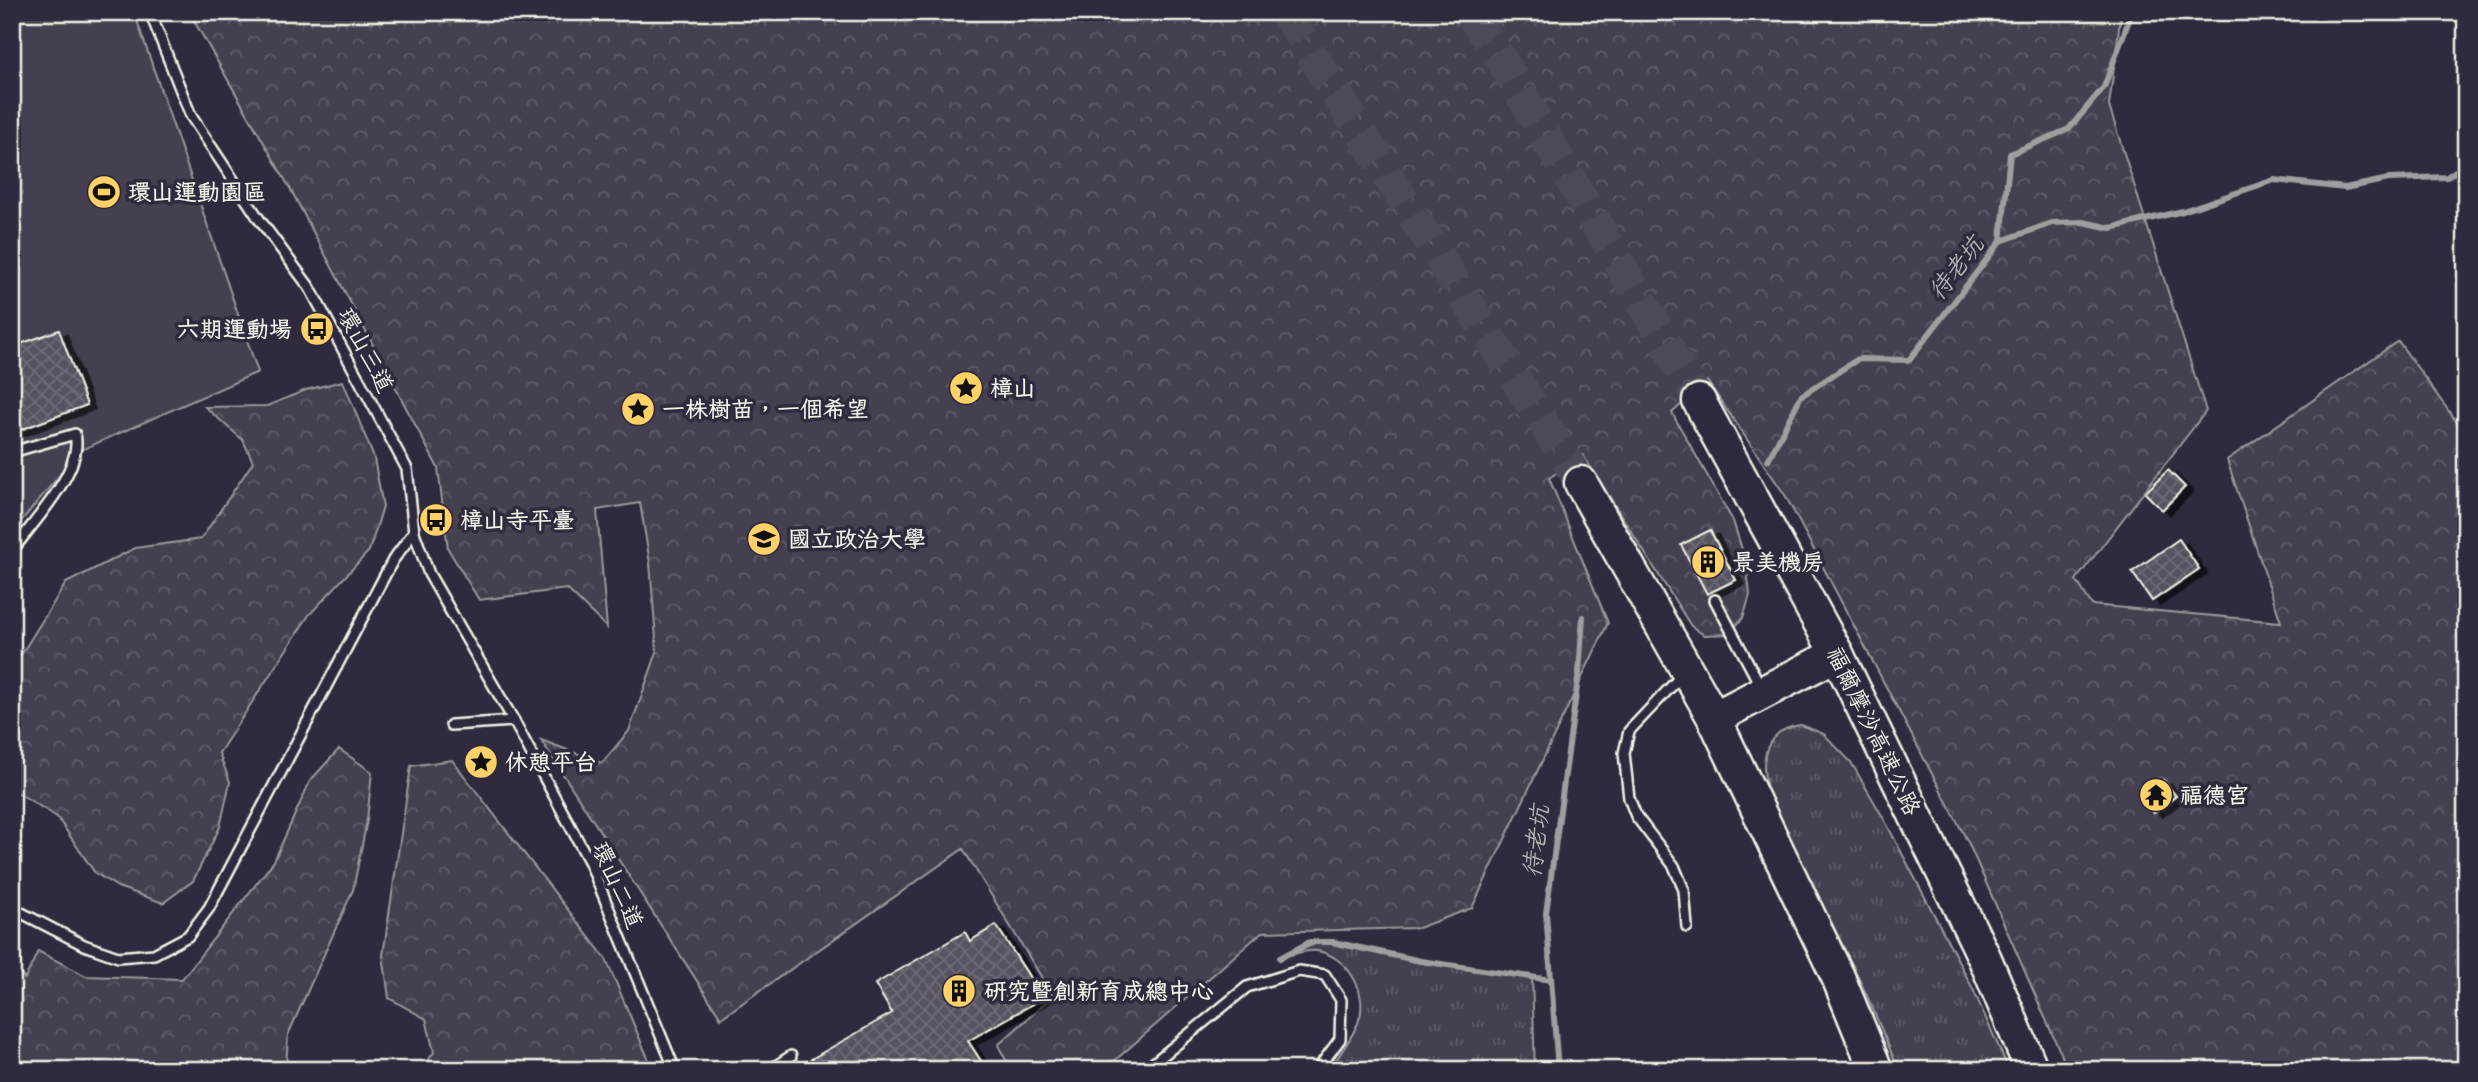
<svg xmlns="http://www.w3.org/2000/svg" width="2478" height="1082" viewBox="0 0 2478 1082" font-family="Itim,'LXGW WenKai TC',sans-serif">
<defs>
<pattern id="grass-tufts" width="24" height="20" patternUnits="userSpaceOnUse" patternTransform="scale(1.75)"><rect width="24" height="20" fill="#454050"/><path d="M3 7l-1-3M5 7V3M7 7l1-3M15 17l-1-3M17 17v-4M19 17l1-3" fill="none" stroke="#605c69"/></pattern>
<pattern id="forest-crowns" width="20" height="18" patternUnits="userSpaceOnUse" patternTransform="scale(1.75)"><rect width="20" height="18" fill="#454050"/><path d="M2 6a3 3 0 1 1 6 0M12 15a3 3 0 1 1 6 0" fill="none" stroke="#605c69"/></pattern>
<pattern id="building-cross-hatch" width="8" height="8" patternUnits="userSpaceOnUse" patternTransform="scale(1.75)"><rect width="8" height="8" fill="#56525f"/><path d="M0 0l8 8M0 8l8-8" fill="none" stroke="#6f6b76"/></pattern>
<filter id="shadow"><feDropShadow dx="8" dy="4.5" stdDeviation="0" flood-color="#0009"/></filter>
</defs>
<rect width="100%" height="100%" fill="#2f2a3d"/>
<filter id="ink" filterUnits="userSpaceOnUse"><feTurbulence type="fractalNoise" baseFrequency=".0143" numOctaves="2"/><feDisplacementMap in="SourceGraphic" scale="14" xChannelSelector="R" yChannelSelector="G"/><feConvolveMatrix kernelMatrix="1 2 1 2 8 2 1 2 1" color-interpolation-filters="sRGB"/></filter>
<g filter="url(#ink)">
<!-- grass -->
<g fill="url(#grass-tufts)" stroke="#9c989c" stroke-width="2">
<path d="M 1801,725 L 1824,734 L 1851,762 L 1884,819 L 1972,987 L 2009,1070 L 1899,1070 C 1885,1039 1873,1007 1858,977 C 1839,937 1818,897 1798,858 C 1785,831 1765,799 1764,768 C 1764,743 1776,728 1801,725 Z"/>
<path d="M 1317,943 L 1332,944 L 1415,962 L 1532,976 L 1535,1070 L 1329,1070 C 1339,1056 1351,1039 1358,1023 C 1370,994 1348,956 1317,951 C 1308,950 1299,953 1290,955 Z"/>
</g>
<!-- forest -->
<g fill="url(#forest-crowns)" stroke="#9c989c" stroke-width="2">
<polygon points="189,12 2121,12 2109,106 2206,411 2076,580 2092,605 2281,622 2227,460 2398,341 2466,435 2466,1070 2068,1070 1969,844 1785,495 1707,381 1672,413 1733,521 1746,562 1750,595 1743,618 1729,634 1704,635 1691,626 1583,455 1549,478 1608,623 1472,908 1418,928 1262,932 1104,1070 1004,1070 1009,1066 998,1045 1053,996 963,849 721,1018 541,740 602,763 629,731 657,652 650,563 640,503 597,510 607,628 567,589 479,600 448,549 438,468 291,190"/>
<polygon points="343,381 374,458 383,507 369,551 309,615 219,753 230,782 220,827 193,881 163,903 118,887 95,873 57,817 12,789 12,669 66,583 135,548 201,539 253,462 243,440 205,407 267,406 306,390"/>
<polygon points="339,749 372,772 367,820 353,890 288,1035 286,1070 12,1070 12,965 25,979 38,951 86,976 182,979 274,861 310,781"/>
<polygon points="452,760 606,959 653,1070 421,1070 434,1052 426,1019 389,998 383,955 411,766"/>
</g>
<!-- pitch -->
<polygon fill="#454050" stroke="#9c989c" stroke-width="2" points="12,12 134,12 258,372 81,450 12,532"/>
<g fill="none" stroke-linecap="round" stroke-linejoin="round">
<!-- stream -->
<g stroke="#a19ea0" stroke-width="6">
<polyline points="2001,241 2052,223 2083,222 2111,228 2183,211 2274,180 2345,188 2389,179 2447,177 2466,164"/>
<polyline points="1768,460 1801,396 1858,359 1909,360 2001,241 2010,154 2069,129 2104,87 2132,12"/>
<polyline points="1280,958 1310,942 1333,942 1421,961 1551,980"/>
<polyline points="1558,1070 1546,913 1579,672 1583,617"/>
</g>
</g>
<!-- building -->
<g fill="url(#building-cross-hatch)" stroke="#f4f1e8" stroke-width="2" filter="url(#shadow)">
<polygon points="59,330 87,405 12,433 12,347"/>
<polygon points="2168,470 2185,487 2162,510 2145,493"/>
<polygon points="1710,530 1736,580 1707,594 1681,545"/>
<polygon points="2179,539 2199,569 2152,601 2132,572"/>
<polygon points="2163,780 2176,796 2154,813 2141,797"/>
<polygon points="996,925 1043,998 968,1041 987,1070 792,1070 892,1013 875,984 965,932 970,941"/>
</g>
<g fill="none" stroke-linecap="round" stroke-linejoin="round">
<!-- motorway-tunnel -->
<g stroke="#4d4857" stroke-width="32" stroke-dasharray="32 16" stroke-linecap="butt">
<polyline points="1285,12 1581,483"/>
<polyline points="1470,12 1498,54 1699,401"/>
</g>
<!-- service casing -->
<g stroke="#f4f1e8" stroke-width="14">
<g id="service">
<polyline points="150,12 191,116 259,219 310,288 407,469 414,532 429,574 514,721 590,863 675,1070"/>
<path d="M 12,452 L 75,434 C 84,470 33,522 12,551"/>
<polyline points="1715,600 1761,687"/>
<polyline points="1683,674 1629,731 1624,753 1629,798 1636,816 1674,866 1684,890 1687,927"/>
<polyline points="451,725 514,721"/>
<polyline points="12,908 84,945 118,957 154,954 188,936 209,908 393,560 414,532"/>
<polyline points="770,1070 791,1056"/>
<polyline points="1145,1070 1247,987 1299,971 1325,975 1341,1000 1340,1039 1317,1070"/>
</g>
</g>
<!-- motorway casing -->
<g stroke="#f4f1e8" stroke-width="37">
<g id="motorway">
<polyline points="1699,401 1837,654 1985,959 2032,1070"/>
<polyline points="1581,483 1714,718 1838,977 1876,1070"/>
<polyline points="1714,718 1837,654"/>
</g>
</g>
<!-- service -->
<use href="#service" stroke="#2f2a3d" stroke-width="9"/>
<!-- motorway -->
<use href="#motorway" stroke="#2f2a3d" stroke-width="32"/>
</g>
</g>
<!-- icons -->
<defs>
<g id="stadium-disc" transform="scale(1.75)"><circle r="9.5" fill="#ffd166" stroke="#2f2a3d"/><path d="M0-5a6.5 5 0 1 0 0 10a6.5 5 0 1 0 0-10ZM-3.5-1.8h7v3.6h-7Z" fill="#111"/></g>
<g id="bus-disc" transform="scale(1.75)"><circle r="9.5" fill="#ffd166" stroke="#2f2a3d"/><path d="M-5-6H5V4H4V6H2V4H-2V6H-4V4H-5ZM-3.5-4V0h7V-4ZM-3.5 1.2v1.5H-2V1.2ZM2 1.2v1.5H3.5V1.2Z" fill="#111"/></g>
<g id="sight-disc" transform="scale(1.75)"><circle r="9.5" fill="#ffd166" stroke="#2f2a3d"/><path d="M0-6L1.8-2.2L6-1.7L2.9 1.2L3.7 5.4L0 3.3L-3.7 5.4L-2.9 1.2L-6-1.7L-1.8-2.2Z" fill="#111"/></g>
<g id="university-disc" transform="scale(1.75)"><circle r="9.5" fill="#ffd166" stroke="#2f2a3d"/><path d="M0-5L7-2L0 1L-7-2ZM-4 1L0 2.5L4 1V4Q0 6-4 4Z" fill="#111"/></g>
<g id="building-disc" transform="scale(1.75)"><circle r="9.5" fill="#ffd166" stroke="#2f2a3d"/><path d="M-4-6H4V6H1V3H-1V6H-4ZM-2.5-4.3h1.7v1.8h-1.7ZM.8-4.3h1.7v1.8H.8ZM-2.5-1h1.7V.8h-1.7ZM.8-1h1.7V.8H.8Z" fill="#111"/></g>
<g id="temple-disc" transform="scale(1.75)"><circle r="9.5" fill="#ffd166" stroke="#2f2a3d"/><path d="M0-6L5-2H3V0L6.5 2.5H4V6H1.5V3h-3V6H-4V2.5H-6.5L-3 0V-2H-5Z" fill="#111"/></g>
</defs>
<g fill-rule="evenodd">
<use href="#stadium-disc" x="104" y="192"/>
<use href="#bus-disc" x="317" y="329"/>
<use href="#sight-disc" x="966" y="388"/>
<use href="#sight-disc" x="638" y="409"/>
<use href="#bus-disc" x="436" y="520"/>
<use href="#university-disc" x="764" y="539"/>
<use href="#building-disc" x="1708" y="562"/>
<use href="#sight-disc" x="481" y="762"/>
<use href="#temple-disc" x="2156" y="795"/>
<use href="#building-disc" x="959" y="991"/>
</g>
<g text-anchor="middle" stroke-width="7" stroke-linejoin="round" paint-order="stroke">
<!-- poi labels -->
<g font-size="23" font-weight="bold" fill="#f4f1e8" stroke="#2f2a3d" text-anchor="start">
<text x="128" y="200">環山運動園區</text>
<text x="292" y="337" text-anchor="end">六期運動場</text>
<text x="990" y="396">樟山</text>
<text x="662" y="417">一株樹苗，一個希望</text>
<text x="460" y="528">樟山寺平臺</text>
<text x="788" y="547">國立政治大學</text>
<text x="1732" y="570">景美機房</text>
<text x="505" y="770">休憩平台</text>
<text x="2180" y="803">福德宮</text>
<text x="984" y="999">研究暨創新育成總中心</text>
</g>
<!-- street labels -->
<g font-size="23" fill="#f4f1e8" stroke="#2f2a3d">
<text transform="translate(366 350) rotate(62)" y="8">環山三道</text>
<text transform="translate(1874 731) rotate(64)" y="8">福爾摩沙高速公路</text>
<text transform="translate(618 885) rotate(66)" y="8">環山二道</text>
</g>
<!-- water labels -->
<g font-size="24" font-style="italic" fill="#b6b2b2" stroke="#2f2a3d">
<text transform="translate(1956 268) rotate(-52)" y="8">待老坑</text>
<text transform="translate(1536 841) rotate(-83)" y="8">待老坑</text>
</g>
</g>
<!-- margin -->
<rect width="2478" height="1082" fill="none" stroke="#2f2a3d" stroke-width="42"/>
<rect x="21" y="21" width="2436" height="1040" fill="none" stroke="#f4f1e8" stroke-width="2.5" filter="url(#ink)"/>
</svg>
